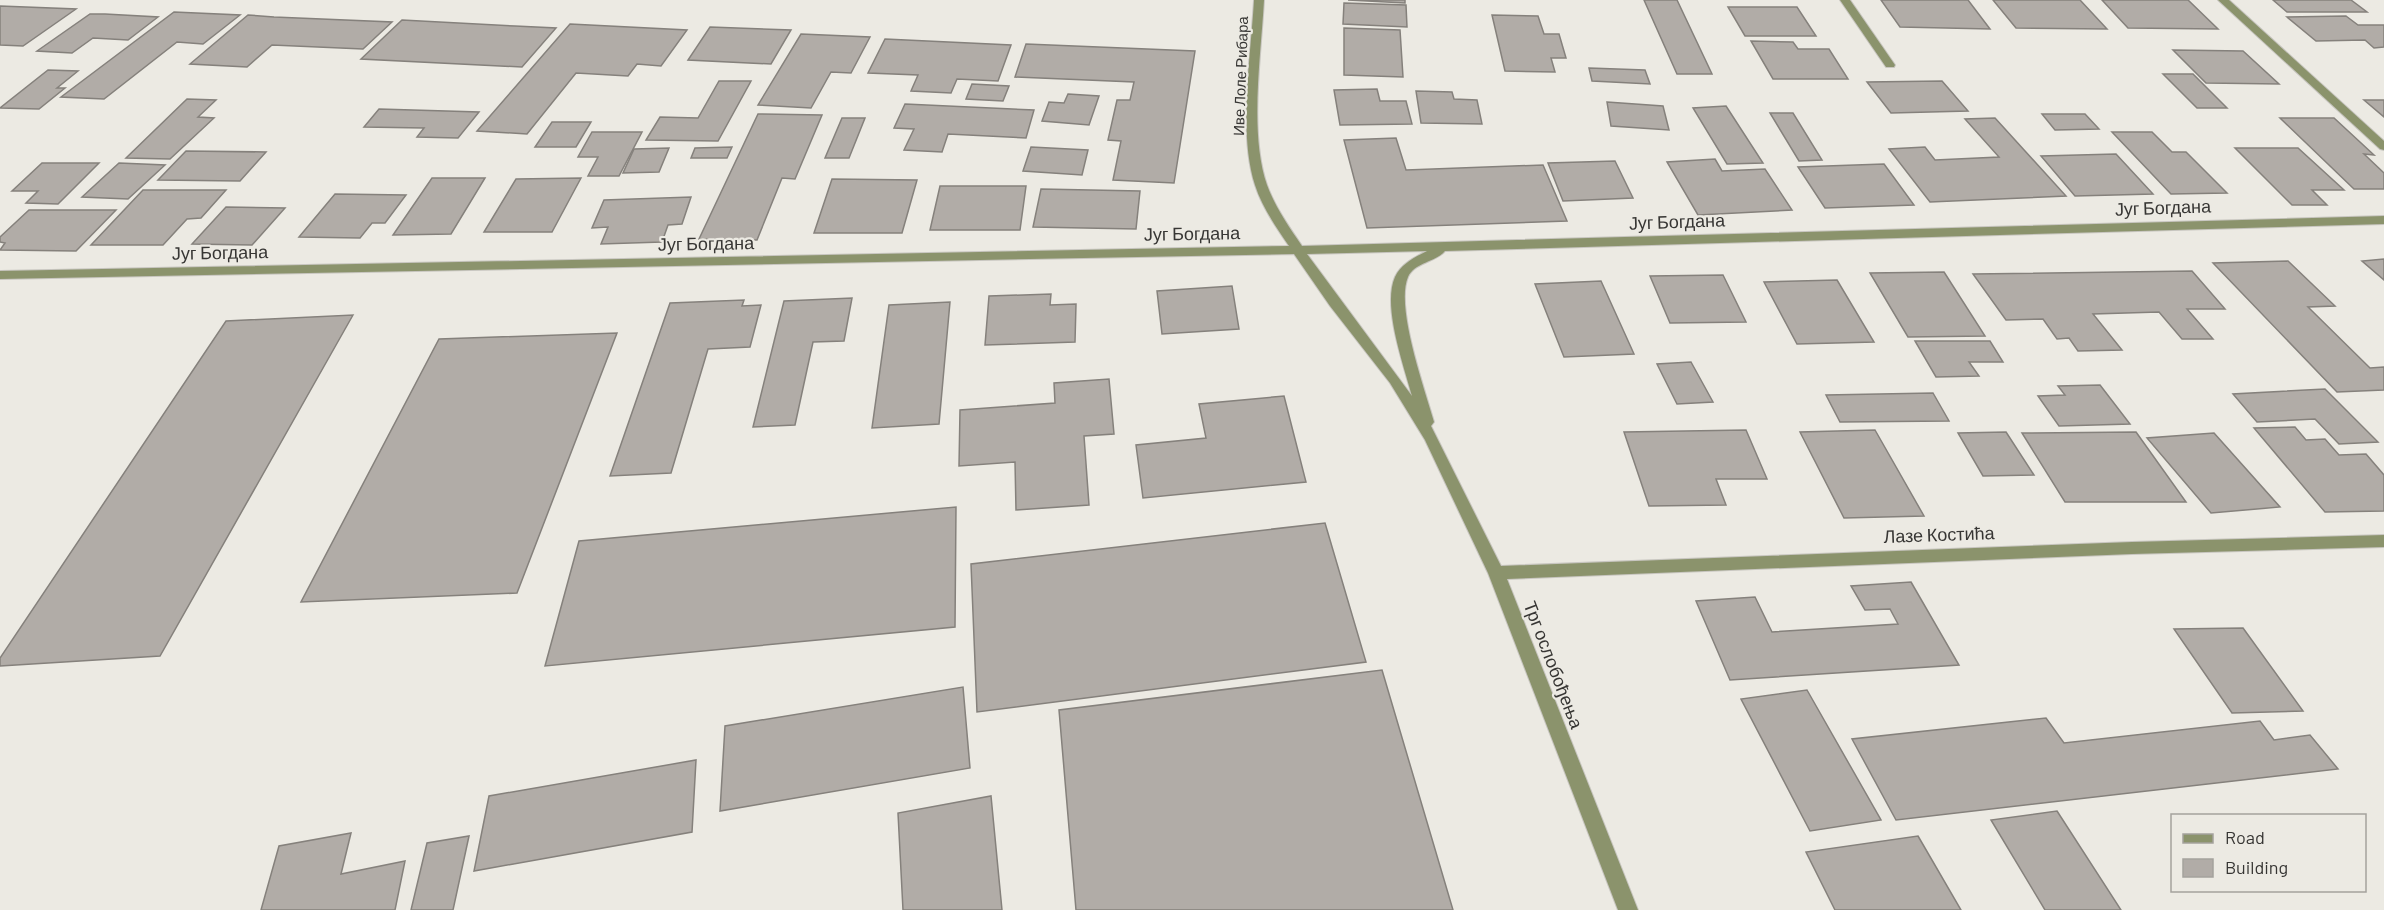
<svg xmlns="http://www.w3.org/2000/svg" width="2384" height="910" viewBox="0 0 2384 910" font-family="Barlow,sans-serif">
<rect width="100%" height="100%" fill="#eceae3"/>
<!-- building -->
<g fill="#b1aca7" stroke="#85817c" stroke-width="1.5">
<polygon points="1348,0 1405,0 1405,3"/>
<polygon points="1644,0 1677,0 1712,74 1677,74"/>
<polygon points="1881,0 1968,0 1990,29 1900,27"/>
<polygon points="1993,0 2080,0 2107,29 2016,28"/>
<polygon points="2102,0 2188,0 2218,29 2128,28"/>
<polygon points="2273,0 2351,0 2367,12 2287,12"/>
<polygon points="1344,3 1406,5 1407,27 1343,24"/>
<polygon points="0,6 76,9 23,46 0,45"/>
<polygon points="1728,7 1797,7 1816,36 1745,36"/>
<polygon points="174,12 240,15 203,44 177,42 104,99 61,97"/>
<polygon points="90,14 105,14 158,17 128,40 93,38 72,53 37,51"/>
<polygon points="248,15 274,17 392,22 363,49 272,45 247,67 190,64"/>
<polygon points="1492,15 1538,16 1544,34 1559,34 1566,58 1551,58 1555,72 1505,71"/>
<polygon points="2346,16 2358,25 2384,25 2384,47 2374,48 2365,40 2316,41 2287,17"/>
<polygon points="402,20 515,26 556,28 522,67 361,59"/>
<polygon points="570,24 687,30 661,66 637,64 628,76 576,73 527,134 477,131"/>
<polygon points="710,27 791,30 771,64 688,60"/>
<polygon points="1344,28 1400,30 1403,77 1344,75"/>
<polygon points="801,34 870,37 851,73 831,72 811,108 758,105"/>
<polygon points="885,39 1011,45 998,81 957,79 951,93 911,91 918,75 868,73"/>
<polygon points="1751,41 1793,42 1798,49 1829,49 1848,79 1773,79"/>
<polygon points="1026,44 1195,51 1174,183 1113,180 1121,141 1108,140 1117,100 1130,100 1134,82 1015,77"/>
<polygon points="2173,50 2243,51 2279,84 2206,83"/>
<polygon points="1589,68 1645,70 1650,84 1592,81"/>
<polygon points="48,70 78,71 57,88 65,88 39,109 0,108"/>
<polygon points="2163,74 2193,74 2227,108 2197,108"/>
<polygon points="719,81 751,81 718,141 646,140 660,117 698,118"/>
<polygon points="1942,81 1968,111 1891,113 1867,82"/>
<polygon points="972,84 1009,86 1003,101 966,99"/>
<polygon points="1377,89 1380,101 1406,101 1412,124 1340,125 1334,90"/>
<polygon points="1416,91 1452,92 1454,99 1477,100 1482,124 1421,123"/>
<polygon points="1068,94 1099,96 1089,125 1042,121 1049,102 1064,103"/>
<polygon points="187,99 216,100 198,117 214,118 170,159 126,158"/>
<polygon points="2364,100 2384,100 2384,117"/>
<polygon points="1607,102 1663,106 1669,130 1611,126"/>
<polygon points="905,104 1034,110 1026,138 948,134 942,152 904,150 914,129 894,128"/>
<polygon points="1726,106 1763,163 1727,164 1693,108"/>
<polygon points="379,109 479,112 458,138 417,137 424,128 364,127"/>
<polygon points="1770,113 1793,113 1822,160 1799,161"/>
<polygon points="758,114 822,115 795,179 782,178 757,240 699,239"/>
<polygon points="2042,114 2085,114 2099,129 2055,130"/>
<polygon points="842,118 865,118 849,158 825,158"/>
<polygon points="1995,118 2066,196 1930,202 1889,149 1925,147 1935,160 1999,157 1965,119"/>
<polygon points="2280,118 2334,118 2374,155 2364,154 2384,173 2384,189 2354,189"/>
<polygon points="552,122 591,122 576,147 535,147"/>
<polygon points="592,132 642,132 619,176 588,176 598,157 578,157"/>
<polygon points="2112,132 2152,132 2172,152 2186,152 2227,193 2171,194"/>
<polygon points="1396,138 1406,170 1543,165 1567,221 1367,228 1344,140"/>
<polygon points="732,147 727,158 691,158 695,148"/>
<polygon points="1031,147 1088,150 1082,175 1023,171"/>
<polygon points="669,148 659,172 623,173 634,149"/>
<polygon points="2235,148 2298,148 2344,190 2312,190 2327,205 2292,205"/>
<polygon points="186,151 266,152 240,181 158,180"/>
<polygon points="2116,154 2153,194 2075,196 2041,156"/>
<polygon points="1715,159 1722,171 1765,169 1792,210 1698,215 1667,162"/>
<polygon points="1615,161 1633,198 1563,201 1548,163"/>
<polygon points="42,163 99,163 58,204 26,203 38,191 12,191"/>
<polygon points="119,163 165,165 128,199 82,197"/>
<polygon points="1884,164 1914,205 1825,208 1798,167"/>
<polygon points="432,178 485,178 451,234 393,235"/>
<polygon points="581,178 552,232 484,232 516,179"/>
<polygon points="832,179 917,180 902,233 814,233"/>
<polygon points="940,186 1026,186 1020,230 930,230"/>
<polygon points="1041,189 1140,191 1136,229 1033,227"/>
<polygon points="143,190 226,190 201,218 187,219 163,245 91,245"/>
<polygon points="335,194 406,195 385,223 372,223 360,238 299,237"/>
<polygon points="691,197 682,224 668,225 662,242 601,244 608,227 592,228 604,200"/>
<polygon points="226,207 285,208 252,245 192,244"/>
<polygon points="29,210 116,210 76,251 0,250 5,243 0,242 0,237"/>
<polygon points="2384,259 2384,280 2362,261"/>
<polygon points="2288,261 2335,306 2308,307 2370,368 2384,367 2384,390 2337,392 2213,263"/>
<polygon points="2192,271 2225,309 2187,309 2213,339 2182,339 2159,312 2093,314 2122,350 2078,351 2069,338 2057,339 2043,319 2006,320 1973,274"/>
<polygon points="1944,272 1985,336 1908,337 1870,273"/>
<polygon points="1723,275 1746,322 1670,323 1650,276"/>
<polygon points="1837,280 1874,342 1797,344 1764,282"/>
<polygon points="1601,281 1634,354 1564,357 1535,284"/>
<polygon points="1232,286 1239,329 1162,334 1157,291"/>
<polygon points="1051,294 1050,305 1076,304 1075,342 985,345 989,296"/>
<polygon points="852,298 844,341 813,342 795,425 753,427 784,301"/>
<polygon points="744,300 742,306 761,305 750,347 708,349 671,473 610,476 670,303"/>
<polygon points="950,302 939,424 872,428 889,305"/>
<polygon points="353,315 160,656 0,666 0,658 226,321"/>
<polygon points="617,333 517,593 301,602 439,339"/>
<polygon points="1915,341 1990,341 2003,362 1969,362 1979,376 1936,377"/>
<polygon points="1691,362 1713,402 1677,404 1657,364"/>
<polygon points="1109,379 1114,434 1084,436 1089,505 1016,510 1015,462 959,466 960,410 1055,403 1054,383"/>
<polygon points="2100,385 2130,424 2059,426 2038,396 2065,395 2058,386"/>
<polygon points="2325,389 2378,442 2339,444 2315,419 2257,422 2233,394"/>
<polygon points="1933,393 1949,421 1840,422 1826,395"/>
<polygon points="1284,396 1306,482 1143,498 1136,445 1206,438 1199,404"/>
<polygon points="2295,427 2306,440 2325,439 2339,455 2366,454 2384,475 2384,511 2325,512 2254,428"/>
<polygon points="1746,430 1767,479 1716,479 1726,505 1649,506 1624,432"/>
<polygon points="1875,430 1924,516 1844,518 1800,432"/>
<polygon points="2006,432 2034,475 1983,476 1958,433"/>
<polygon points="2136,432 2186,502 2065,502 2022,433"/>
<polygon points="2214,433 2280,507 2211,513 2147,438"/>
<polygon points="956,507 955,627 545,666 579,541"/>
<polygon points="1325,523 1366,662 977,712 971,564"/>
<polygon points="1911,582 1959,665 1730,680 1696,601 1755,597 1772,632 1898,624 1890,609 1865,610 1851,586"/>
<polygon points="2243,628 2303,711 2232,713 2174,629"/>
<polygon points="1382,670 1453,910 1076,910 1059,710"/>
<polygon points="963,687 970,768 720,811 725,726"/>
<polygon points="1807,690 1881,820 1810,831 1741,699"/>
<polygon points="2046,718 2064,743 2260,721 2274,740 2310,735 2338,769 1896,820 1852,739"/>
<polygon points="696,760 692,832 474,871 489,796"/>
<polygon points="991,796 1002,910 903,910 898,813"/>
<polygon points="2057,811 2121,910 2045,910 1991,820"/>
<polygon points="351,833 341,874 405,861 395,910 261,910 279,846"/>
<polygon points="469,836 453,910 411,910 427,843"/>
<polygon points="1918,836 1961,910 1835,910 1806,852"/>
</g>
<g fill="none" stroke-linecap="round" stroke-linejoin="round">
<!-- minor casing -->
<g stroke="#c8c6c0" stroke-width="2">
<g id="minor">
<path d="M 1254,0 L 1264,0 C 1261,56 1249,133 1267,185 C 1275,207 1289,227 1302,246 L 2384,216 L 2384,224 L 1445,251 C 1436,262 1415,262 1408,277 C 1395,307 1425,390 1434,422 L 1431,426 L 1501,566 L 2132,542 L 2384,535 L 2384,547 L 2132,554 L 1507,579 L 1638,910 L 1618,910 L 1488,573 L 1425,440 L 1390,383 L 1330,306 L 1294,254 L 0,279 L 0,271 L 1289,246 C 1276,227 1262,207 1255,185 C 1238,133 1251,55 1254,0 ZM 1427,251 C 1415,257 1401,264 1395,277 C 1382,306 1404,366 1412,396 L 1307,254 Z"/>
<polygon points="1840,0 1850,0 1895,65 1894,67 1886,67"/>
<polygon points="2218,0 2229,0 2384,141 2384,150 2380,149"/>
</g>
</g>
<!-- minor -->
<use href="#minor" fill="#8b936c" fill-rule="evenodd"/>
</g>
<g text-anchor="middle" stroke-width="4.5" stroke-linejoin="round" paint-order="stroke">
<!-- far-street labels -->
<g font-size="15" fill="#373634" stroke="#eceae3">
<text transform="translate(1241 76) rotate(-88)" y="5">Иве Лоле Рибара</text>
</g>
<!-- street labels -->
<g font-size="18" fill="#373634" stroke="#eceae3">
<text transform="translate(2163 208) rotate(-2)" y="6">Југ Богдана</text>
<text transform="translate(1677 222) rotate(-2)" y="6">Југ Богдана</text>
<text transform="translate(1192 234) rotate(-1)" y="6">Југ Богдана</text>
<text transform="translate(706 244) rotate(-1)" y="6">Југ Богдана</text>
<text transform="translate(220 253) rotate(-1)" y="6">Југ Богдана</text>
<text transform="translate(1939 535) rotate(-2)" y="6">Лазе Костића</text>
<text transform="translate(1553 665) rotate(69)" y="6">Трг ослобођења</text>
</g>
</g>
<!-- legend -->
<rect x="2171" y="814" width="195" height="78" fill="#eceae3" stroke="#a4a29d" stroke-width="1.5"/>
<rect x="2183" y="834" width="30" height="9" fill="#8b936c" stroke="#a4a29d" stroke-width="1.5"/>
<text x="2225" y="844" font-size="18" fill="#373634">Road</text>
<rect x="2183" y="859" width="30" height="18" fill="#b1aca7" stroke="#a4a29d" stroke-width="1.5"/>
<text x="2225" y="874" font-size="18" fill="#373634">Building</text>
</svg>
